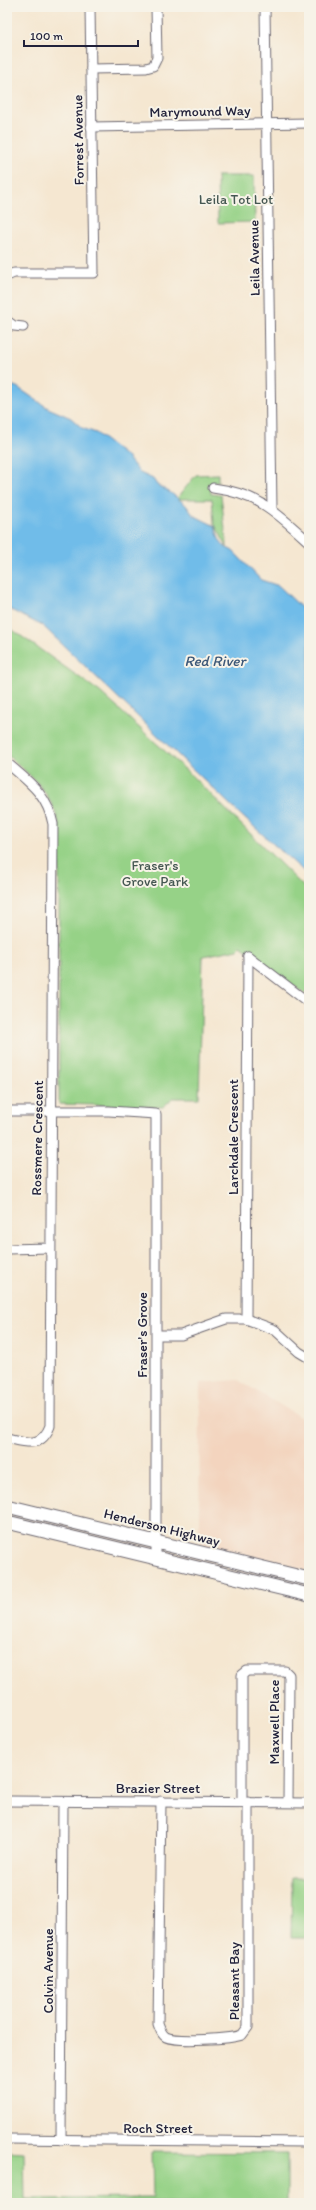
<svg xmlns="http://www.w3.org/2000/svg" width="316" height="2210" viewBox="0 0 316 2210" font-family="Itim,sans-serif">
<rect width="100%" height="100%" fill="#f7f3e8"/>
<filter id="ink" filterUnits="userSpaceOnUse"><feTurbulence type="fractalNoise" baseFrequency=".025" numOctaves="2"/><feDisplacementMap in="SourceGraphic" scale="8" xChannelSelector="R" yChannelSelector="G"/><feConvolveMatrix kernelMatrix="1 2 1 2 8 2 1 2 1" color-interpolation-filters="sRGB"/></filter>
<filter id="wash" filterUnits="userSpaceOnUse"><feTurbulence type="fractalNoise" baseFrequency=".012" numOctaves="4" result="noise"/><feDisplacementMap in="SourceGraphic" scale="16" xChannelSelector="R" yChannelSelector="G"/><feGaussianBlur stdDeviation="0.9" result="paint"/><feColorMatrix in="noise" values="0 0 0 0 0 0 0 0 0 0 0 0 0 0 0 0 0 1.4 0 .05"/><feComposite in="paint" operator="in"/></filter>
<g filter="url(#wash)">
<rect width="100%" height="100%" fill="#f5e7d1"/>
<!-- built -->
<polygon fill="#f3d4be" points="238,1380 309,1422 309,1571 199,1542 200,1383"/>
<!-- green -->
<g fill="#96d287" stroke="#5c7a61">
<polygon points="217,176 254,176 255,222 218,223"/>
<polygon points="218,474 218,482 210,483 211,494 221,495 227,547 214,523 212,499 180,499 178,497 196,475"/>
<path d="M 7,626 L 100,692 L 189,773 L 309,892 L 309,997 L 241,946 L 238,949 L 203,956 L 199,1098 L 173,1098 L 163,1107 L 59,1104 L 59,824 C 50,790 32,777 7,755 Z"/>
<polygon points="292,1878 309,1878 309,1938 291,1938"/>
<polygon points="7,2151 24,2152 25,2199 153,2198 152,2152 287,2153 287,2203 7,2203"/>
</g>
<!-- water -->
<polygon fill="#70bce9" stroke="#496f92" points="7,384 17,387 48,408 71,418 82,428 96,433 128,458 140,473 153,479 157,485 171,493 186,505 193,515 215,526 219,539 225,547 233,551 261,580 279,586 309,615 309,876 242,816 43,626 7,608"/>
</g>
<g filter="url(#ink)">
<g fill="none" stroke-linecap="round" stroke-linejoin="round">
<!-- minor casing -->
<g stroke="#6c6770" stroke-width="11">
<g id="minor">
<polyline points="265,7 272,509"/>
<polyline points="91,69 146,68 153,66 157,58 156,7"/>
<polyline points="91,127 309,123"/>
<polyline points="7,276 14,273 94,273 90,7"/>
<polyline points="7,321 14,326 23,327"/>
<path d="M 213,488 C 259,494 276,512 309,542"/>
<path d="M 7,763 C 29,782 47,794 53,824 L 50,1426 C 41,1449 26,1442 7,1438"/>
<polyline points="248,956 309,1003"/>
<polyline points="7,1111 109,1111 156,1114 156,1557"/>
<polyline points="7,1249 50,1248"/>
<polyline points="246,1319 248,956"/>
<polyline points="157,1335 181,1335 226,1319 246,1319 275,1330 299,1352 309,1358"/>
<polyline points="7,1801 309,1803"/>
<path d="M 161,1801 L 158,2024 C 160,2029 161,2034 166,2037 C 176,2042 231,2039 242,2035 L 248,2027 L 248,1802"/>
<polyline points="242,1802 242,1675 247,1671 285,1671 289,1675 288,1802"/>
<polyline points="7,2139 309,2142"/>
<polyline points="61,2140 63,1802"/>
</g>
</g>
<!-- secondary casing -->
<g stroke="#6c6770" stroke-width="15">
<g id="secondary">
<polyline points="7,1506 309,1579"/>
<polyline points="7,1522 309,1595"/>
</g>
</g>
<!-- minor -->
<use href="#minor" stroke="#fff" stroke-width="9"/>
<!-- secondary -->
<use href="#secondary" stroke="#fff" stroke-width="13"/>
</g>
</g>
<g text-anchor="middle" stroke-width="4" stroke-linejoin="round" paint-order="stroke">
<!-- street labels -->
<g font-size="14" fill="#22223b" stroke="#f7f3e8">
<text transform="translate(200 111) rotate(-1)" y="5">Marymound Way</text>
<text transform="translate(78 140) rotate(-91)" y="5">Forrest Avenue</text>
<text transform="translate(254 258) rotate(-91)" y="5">Leila Avenue</text>
<text transform="translate(233 1137) rotate(-90)" y="5">Larchdale Crescent</text>
<text transform="translate(37 1138) rotate(-89)" y="5">Rossmere Crescent</text>
<text transform="translate(142 1335) rotate(-90)" y="5">Fraser's Grove</text>
<text transform="translate(162 1527) rotate(14)" y="5">Henderson Highway</text>
<text transform="translate(274 1722) rotate(-90)" y="5">Maxwell Place</text>
<text x="158" y="1793">Brazier Street</text>
<text transform="translate(48 1971) rotate(-90)" y="5">Colvin Avenue</text>
<text transform="translate(234 1981) rotate(-90)" y="5">Pleasant Bay</text>
<text x="158" y="2133">Roch Street</text>
</g>
<!-- park labels -->
<g font-size="14" fill="#455752" stroke="#f7f3e8">
<text x="236" y="204">Leila Tot Lot</text>
<text x="155" y="870">Fraser's<tspan x="155" dy="16">Grove Park</tspan></text>
</g>
<!-- water labels -->
<g font-size="15" font-style="italic" fill="#3d5878" stroke="#f7f3e8">
<text x="215" y="666">Red River</text>
</g>
</g>
<!-- margin -->
<rect width="316" height="2210" fill="none" stroke="#f7f3e8" stroke-width="24"/>
<!-- scale -->
<path d="M24 40v6h114v-6" fill="none" stroke="#22223b" stroke-width="2"/>
<text x="30" y="40" font-size="12" fill="#22223b" stroke="#f7f3e8" stroke-width="3" paint-order="stroke">100 m</text>
</svg>
